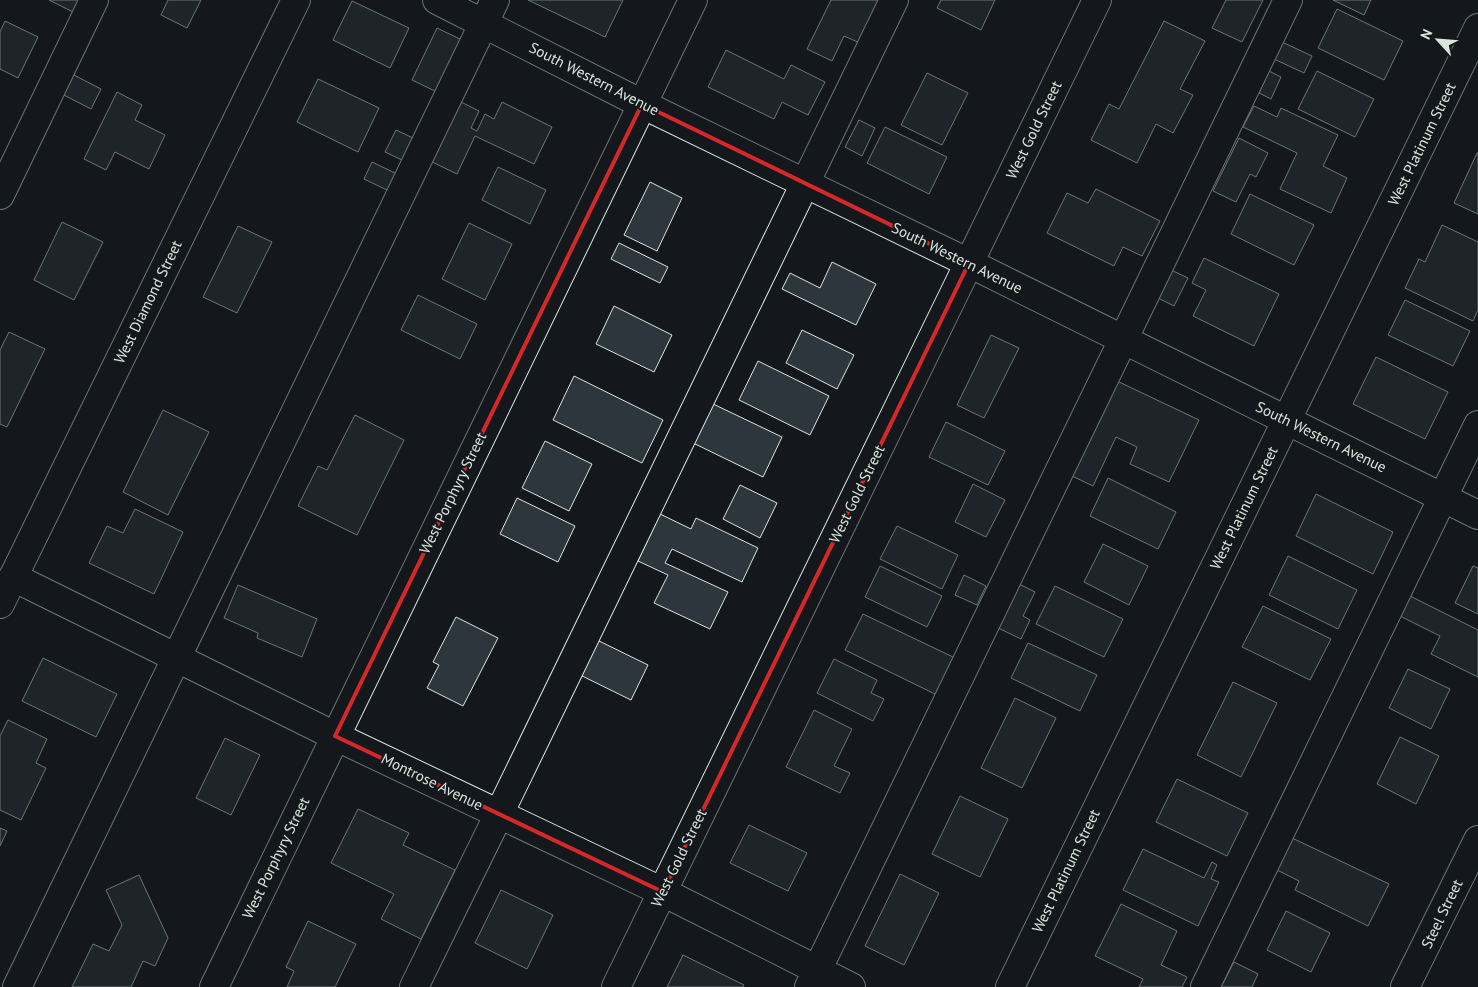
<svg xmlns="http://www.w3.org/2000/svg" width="1478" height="987" viewBox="0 0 1478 987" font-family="'PT Sans',sans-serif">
<rect width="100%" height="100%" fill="#14181c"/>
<!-- building -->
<g fill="#2c363c" stroke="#d8e6dc">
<polygon points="49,0 86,0 79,15"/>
<polygon points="168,0 201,0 187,28 161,15"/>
<polygon points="528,0 623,0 605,37"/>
<polygon points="831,0 881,0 860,43 844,36 832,61 807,49"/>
<polygon points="941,0 995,0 981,30 937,8"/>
<polygon points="1226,0 1263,0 1242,42 1212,28"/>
<polygon points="1333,0 1371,0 1364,15"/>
<polygon points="352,1 409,28 390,68 333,40"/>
<polygon points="1337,9 1403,41 1384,80 1318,48"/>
<polygon points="5,21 38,37 18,78 0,69 0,32"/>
<polygon points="1164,21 1205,41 1180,89 1193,95 1173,133 1156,124 1137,163 1091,140 1109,104 1119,109"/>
<polygon points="437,28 464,41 439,93 412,80"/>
<polygon points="1282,42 1312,56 1304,73 1274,59"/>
<polygon points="726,50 784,79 791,65 825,82 808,115 782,102 774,119 708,87"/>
<polygon points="1269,71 1281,77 1271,99 1259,93"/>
<polygon points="1317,71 1374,99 1355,137 1298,109"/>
<polygon points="70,73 101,89 91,109 60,93"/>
<polygon points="927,73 968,93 942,145 901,125"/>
<polygon points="318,79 379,108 358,152 297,122"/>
<polygon points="117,92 142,105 135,120 165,135 149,169 115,152 106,170 84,159"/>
<polygon points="457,100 479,111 471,128 477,131 485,114 494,119 502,102 552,127 534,164 475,136 457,174 428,160"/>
<polygon points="1254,106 1277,117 1281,108 1338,135 1323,166 1347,178 1331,213 1280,189 1297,153 1243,127"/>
<polygon points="859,120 875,128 862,156 845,147"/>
<polygon points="885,127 947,157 929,194 867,163"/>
<polygon points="396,130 413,138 402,160 385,152"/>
<polygon points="1239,138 1268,153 1256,177 1250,174 1236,202 1213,191"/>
<polygon points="1477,153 1478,153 1478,214 1454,203"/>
<polygon points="372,162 397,174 389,191 364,179"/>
<polygon points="498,167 546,190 530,224 482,200"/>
<polygon points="650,182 682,198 657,251 624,235"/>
<polygon points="1096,189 1160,221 1142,256 1123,247 1114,266 1047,233 1067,193 1088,203"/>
<polygon points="1250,194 1314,225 1294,265 1231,234"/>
<polygon points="62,222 103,242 74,300 34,280"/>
<polygon points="469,223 512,244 485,300 442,279"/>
<polygon points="1442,225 1478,242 1478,310 1473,321 1405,288 1419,259 1425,262"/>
<polygon points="238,226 272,242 237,313 203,297"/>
<polygon points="619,243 668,267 660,283 611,259"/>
<polygon points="1204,258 1279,294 1254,346 1193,316 1206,290 1192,283"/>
<polygon points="832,262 876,284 856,325 782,289 790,273 820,288"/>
<polygon points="1169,269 1188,278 1174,306 1156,297"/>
<polygon points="418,295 477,324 460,359 401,330"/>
<polygon points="1405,300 1470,331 1453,366 1388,335"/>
<polygon points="614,306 672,335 654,372 596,344"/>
<polygon points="802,330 854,355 837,389 786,363"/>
<polygon points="9,332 45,349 7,427 0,424 0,350"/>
<polygon points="991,335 1019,348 984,418 957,405"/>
<polygon points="1376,357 1448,392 1425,439 1353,404"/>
<polygon points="758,361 829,396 810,435 739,400"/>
<polygon points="574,376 663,420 642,463 553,420"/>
<polygon points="1117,381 1199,420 1169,482 1130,464 1137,447 1116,437 1093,486 1072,476"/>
<polygon points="709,402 782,437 763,477 689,441"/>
<polygon points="163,410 209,432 168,515 123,492"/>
<polygon points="355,415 404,440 357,535 298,506 318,466 327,470"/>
<polygon points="946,422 1005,451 988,485 929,457"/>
<polygon points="545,441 592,464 569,511 522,488"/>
<polygon points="1108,478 1176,512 1158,549 1090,516"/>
<polygon points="973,484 1005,500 986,537 955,522"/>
<polygon points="740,485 777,503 760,538 723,519"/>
<polygon points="1316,494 1393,532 1373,574 1296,536"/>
<polygon points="517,498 575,526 558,562 500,534"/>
<polygon points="135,509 183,532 154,594 89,563 107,526 123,533"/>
<polygon points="660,514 691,529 696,518 758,548 742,582 672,549 665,563 728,592 710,629 654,603 668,575 638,561"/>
<polygon points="897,526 958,555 942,589 880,559"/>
<polygon points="1103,544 1148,566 1129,605 1084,582"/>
<polygon points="1288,556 1357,590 1338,629 1269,595"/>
<polygon points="880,566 942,596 927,627 865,597"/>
<polygon points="1473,566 1478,568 1478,614 1455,603"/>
<polygon points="964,575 986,586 977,605 955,595"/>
<polygon points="1015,582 1035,592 1023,616 1030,620 1021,639 994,626"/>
<polygon points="238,585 317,619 302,657 257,638 258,633 224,618"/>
<polygon points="1055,586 1123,619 1104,657 1036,624"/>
<polygon points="1410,596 1478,630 1478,677 1431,654 1440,636 1400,616"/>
<polygon points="1263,606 1331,639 1310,680 1242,647"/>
<polygon points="863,614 955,658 937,695 845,650"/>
<polygon points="456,617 498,638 463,706 427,688 439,665 433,662"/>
<polygon points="591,637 648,665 631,700 574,672"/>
<polygon points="1028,643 1097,675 1080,711 1011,678"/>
<polygon points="43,658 117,694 96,737 22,701"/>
<polygon points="834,659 877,680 871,693 884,699 873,721 817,693"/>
<polygon points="1408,669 1450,689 1431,729 1389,708"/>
<polygon points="1233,682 1277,703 1241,777 1197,755"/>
<polygon points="1015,698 1056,718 1022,788 981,768"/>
<polygon points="814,710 852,729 834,766 850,773 840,793 786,767"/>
<polygon points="8,720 47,739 36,763 46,768 21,820 0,810 0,736"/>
<polygon points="1400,737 1439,756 1416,804 1377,784"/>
<polygon points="225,738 260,755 231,815 196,798"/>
<polygon points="1177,779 1248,813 1227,856 1156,822"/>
<polygon points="960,796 1008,819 980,877 932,854"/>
<polygon points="358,809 409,833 403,845 455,870 421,939 381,919 394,894 331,863"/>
<polygon points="749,825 807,853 788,891 730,863"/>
<polygon points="0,828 7,831 0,846"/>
<polygon points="1292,838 1389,884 1368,926 1295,890 1299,881 1277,870"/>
<polygon points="1143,849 1204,878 1212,862 1217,865 1211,879 1219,882 1198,926 1123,890"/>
<polygon points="900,874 939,893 904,965 865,946"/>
<polygon points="139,875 168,938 155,966 143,961 131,987 72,987 93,944 109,951 122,925 106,890"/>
<polygon points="501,890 553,915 527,969 475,943"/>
<polygon points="1121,904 1177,931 1161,965 1187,977 1182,987 1139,987 1143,979 1095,956"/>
<polygon points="1286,911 1330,933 1311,972 1267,950"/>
<polygon points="308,921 356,944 335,987 287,987 294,971 286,967"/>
<polygon points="683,955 744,985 743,987 667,987"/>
<polygon points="1234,962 1258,974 1252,987 1221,987"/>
</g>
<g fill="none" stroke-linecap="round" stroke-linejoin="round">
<!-- minor casing -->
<g stroke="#d8e6dc" stroke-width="30">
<g id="minor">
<polyline points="437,0 642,104 969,263 1478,515"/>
<polyline points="0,195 94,0"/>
<polyline points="13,577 335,736 663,892 851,987"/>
<polyline points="0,604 296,0"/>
<polyline points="17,987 495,0"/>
<polyline points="214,987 693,0"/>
<polyline points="414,987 499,814 894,0"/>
<polyline points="616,987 969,263 1097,0"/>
<polyline points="809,987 1288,0"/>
<polyline points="1010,987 1478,28"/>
<polyline points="1205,987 1478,425"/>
<polyline points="1405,987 1478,840"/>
</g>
</g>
<!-- minor -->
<use href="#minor" stroke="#14181c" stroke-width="28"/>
</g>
<!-- marked area -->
<path d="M0 0H1478V987H0ZM 642,104 L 969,263 L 663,892 L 335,736 Z" fill="#14181c" fill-opacity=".55" fill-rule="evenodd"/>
<path fill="none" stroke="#d62828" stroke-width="4" stroke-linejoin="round" d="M 642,104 L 969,263 L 663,892 L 335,736 Z"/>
<g text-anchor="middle" stroke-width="4" stroke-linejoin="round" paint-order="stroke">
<!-- street labels -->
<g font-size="15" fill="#d8e6dc" stroke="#14181c">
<text transform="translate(594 79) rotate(27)" y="5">South Western Avenue</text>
<text transform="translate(1034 130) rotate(-64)" y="5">West Gold Street</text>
<text transform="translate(1422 144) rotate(-64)" y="5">West Platinum Street</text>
<text transform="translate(957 258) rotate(26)" y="5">South Western Avenue</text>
<text transform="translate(148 302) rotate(-64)" y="5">West Diamond Street</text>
<text transform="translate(1321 437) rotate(26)" y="5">South Western Avenue</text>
<text transform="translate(453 493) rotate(-64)" y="5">West Porphyry Street</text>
<text transform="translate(857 494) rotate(-64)" y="5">West Gold Street</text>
<text transform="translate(1244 508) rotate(-64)" y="5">West Platinum Street</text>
<text transform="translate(432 782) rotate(26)" y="5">Montrose Avenue</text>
<text transform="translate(276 858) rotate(-64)" y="5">West Porphyry Street</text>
<text transform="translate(679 858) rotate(-64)" y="5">West Gold Street</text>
<text transform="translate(1066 871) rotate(-64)" y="5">West Platinum Street</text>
<text transform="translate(1442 914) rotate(-64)" y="5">Steel Street</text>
</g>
</g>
<!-- north arrow -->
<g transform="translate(1438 40) rotate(296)" stroke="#14181c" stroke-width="4" paint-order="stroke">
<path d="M0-4L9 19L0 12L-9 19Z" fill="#d8e6dc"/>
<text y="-8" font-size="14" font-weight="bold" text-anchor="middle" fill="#d8e6dc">N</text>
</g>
</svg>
